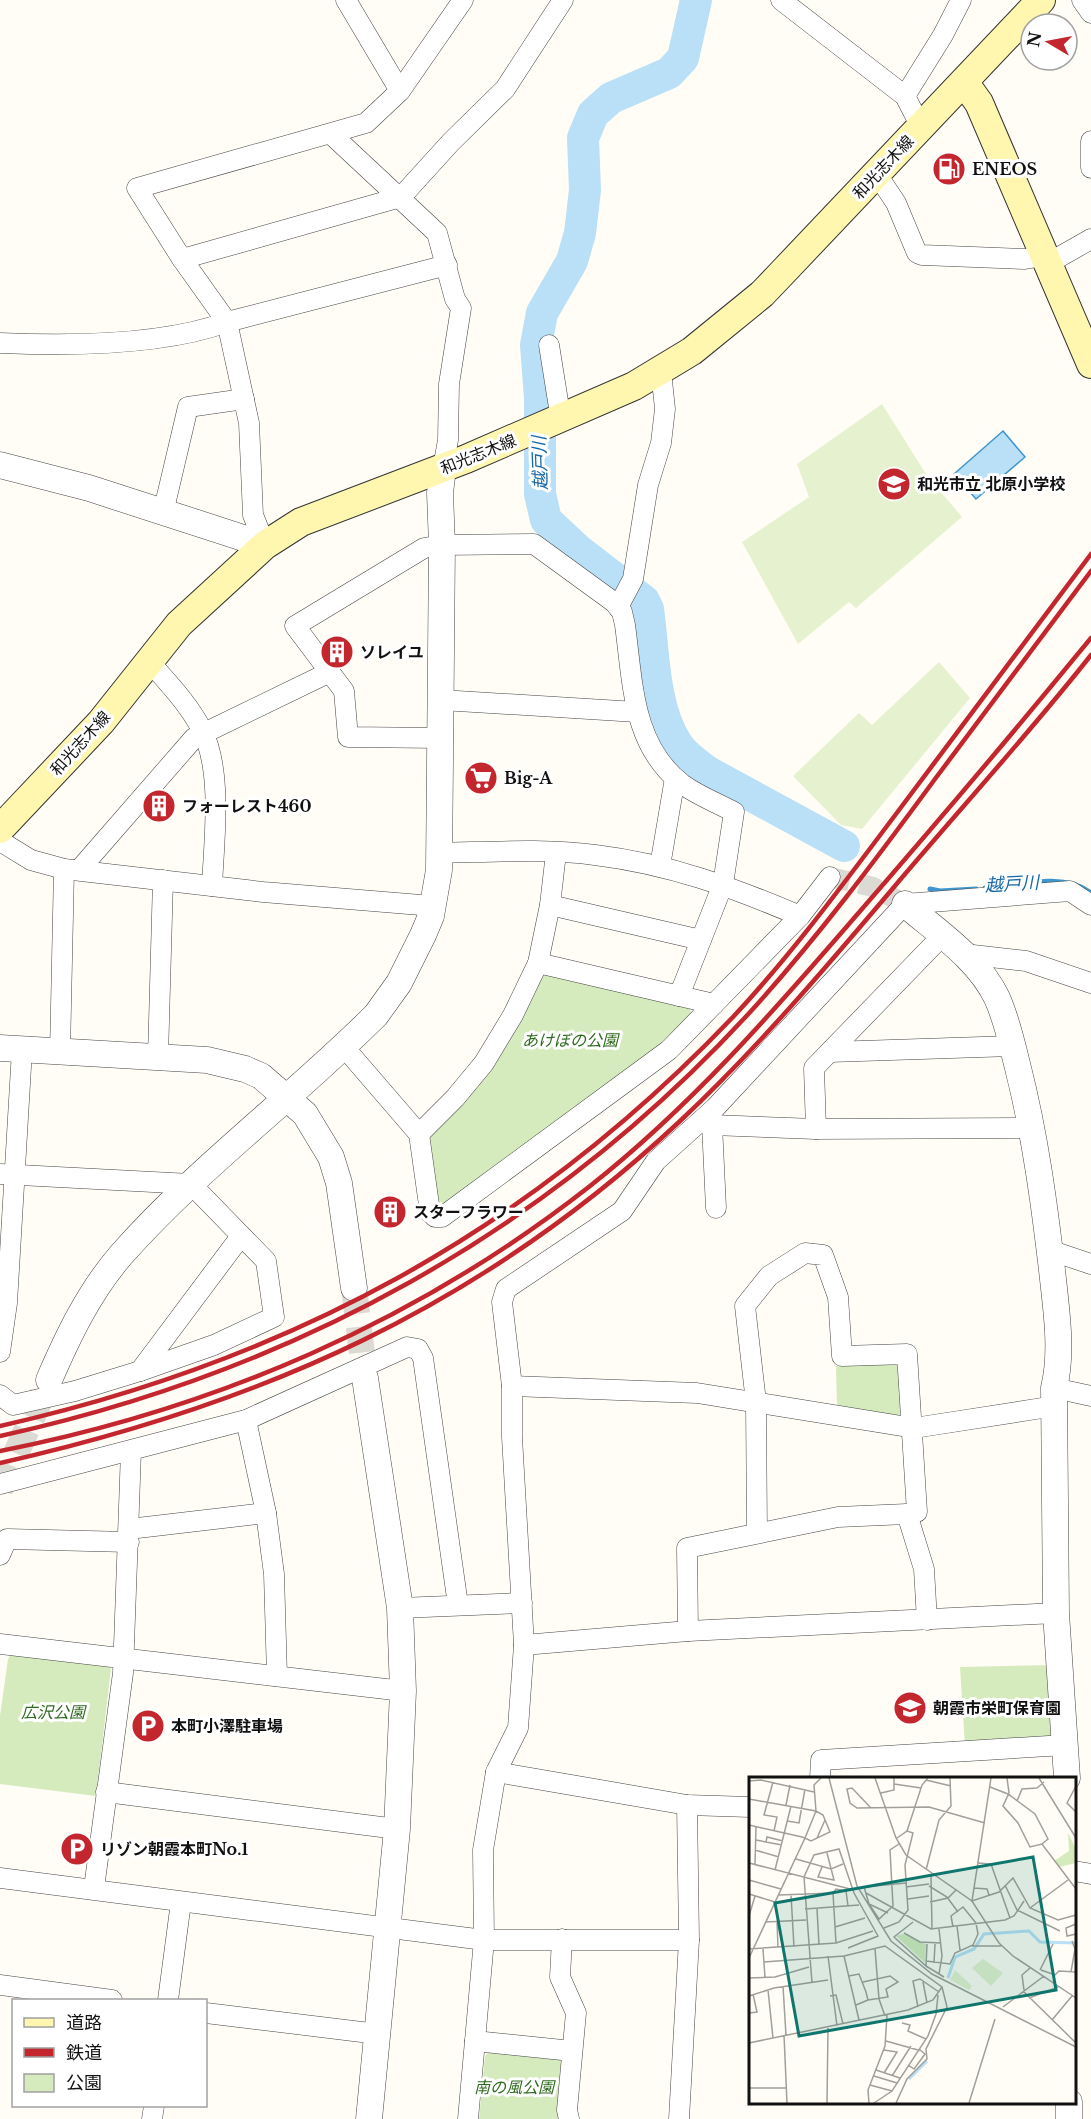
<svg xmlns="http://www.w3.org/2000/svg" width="1091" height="2119" viewBox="0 0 1091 2119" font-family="'Libre Baskerville','Noto Sans JP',serif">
<rect width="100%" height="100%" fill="#fffdf5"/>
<!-- green -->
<g fill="#d5ebbd">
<polygon points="549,973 690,1007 691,1015 649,1054 444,1203 438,1201 428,1140 538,978"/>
<polygon points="895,1363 901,1367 904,1411 897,1416 837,1406 836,1366"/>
<polygon points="13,1651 106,1664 111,1669 96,1796 0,1784 0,1716 8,1659"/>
<polygon points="1052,1665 1055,1741 965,1747 960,1667"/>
<polygon points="489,2052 560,2059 563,2064 559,2119 479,2119 485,2056"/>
</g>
<!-- pitch -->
<g fill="#e6f2cf">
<polygon points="882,404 926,474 962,517 856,608 849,602 798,644 742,542 809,497 797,464"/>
<polygon points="939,662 970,698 862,829 841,825 793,776 859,713 872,725"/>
</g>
<!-- water -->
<polygon fill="#b9e0f7" stroke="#3f96cf" stroke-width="1.5" points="1003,431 1025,457 976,499 954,474"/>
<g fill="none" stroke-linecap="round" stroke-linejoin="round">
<!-- stream -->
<g stroke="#3f96cf" stroke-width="5">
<path d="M 985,888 C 1018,885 1064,872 1091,893"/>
<polyline points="930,889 940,891 976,889"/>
</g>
<!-- river -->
<path stroke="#b9e0f7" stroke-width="32" d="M 696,0 L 683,58 L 669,73 L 611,98 L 593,114 L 583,138 L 585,190 L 580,233 L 572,261 L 542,313 L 536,345 L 540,398 L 540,494 L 546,520 L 578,550 L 644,601 L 648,609 C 654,652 653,707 677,744 C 685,756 697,764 708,772 L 844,846"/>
<!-- minor-tunnel -->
<polyline stroke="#dbdad3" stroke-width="20" stroke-dasharray="20 10" stroke-linecap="butt" points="830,877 873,887 905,904"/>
<!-- tertiary-tunnel -->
<g stroke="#dbdad3" stroke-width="26" stroke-dasharray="26 13" stroke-linecap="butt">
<polyline points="354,1288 365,1378"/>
<polyline points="0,1489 49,1380"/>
</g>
<!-- minor casing -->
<g stroke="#444" stroke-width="21">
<g id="minor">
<polyline points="346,0 400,91"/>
<polyline points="781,0 905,96 921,127"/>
<polyline points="1082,0 1091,13"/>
<polyline points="905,96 943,35 961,0"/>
<polyline points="331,134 437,233 455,299 461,308 449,384 448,440 443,468"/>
<polyline points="1091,141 1091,168"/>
<polyline points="876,173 896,203 917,253 922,255 1025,259 1043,256"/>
<polyline points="182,259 401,197 451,142 505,89 563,0"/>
<polyline points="1047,264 1091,239"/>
<path d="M 0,343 C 68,346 164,345 227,322 L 447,265"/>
<polyline points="549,345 561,420"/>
<polyline points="163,513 188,407 244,399"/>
<polyline points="265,545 253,515 249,423 227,322 182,259 137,188 366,123 400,91 463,0"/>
<polyline points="618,607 633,579 648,485 661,443 665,409 661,371"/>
<path d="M 148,660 C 168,683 188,703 202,730 C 223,772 214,840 212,886"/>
<polyline points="441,700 637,712"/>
<path d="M 440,738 L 348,737 L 344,691 L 295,626 L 424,548 L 442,545 L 534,544 L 615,603 L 622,612 L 625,625 C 633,683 632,745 682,784 C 697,795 717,803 734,812 L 723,884 L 679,996"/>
<polyline points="0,841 31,860 64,869 263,892 433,906"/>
<path d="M 440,853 C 491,852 545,848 595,855 C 669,864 732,887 800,916"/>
<polyline points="660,866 675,778"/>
<polyline points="79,870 194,738 330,672"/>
<polyline points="550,905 701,940"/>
<polyline points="942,936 814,1068 816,1129 1032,1128"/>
<polyline points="964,954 1026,961 1091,983"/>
<polyline points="714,1004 800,916 830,877"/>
<polyline points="344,1047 419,1134 430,1212 435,1217 442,1217 669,1050 714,1004 538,963"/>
<polyline points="60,1052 64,869"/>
<polyline points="830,1052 1012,1046"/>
<polyline points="158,1057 163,880"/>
<polyline points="704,1119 712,1125 816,1129"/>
<polyline points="712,1125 716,1208"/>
<polyline points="419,1134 455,1098 484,1063 513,1015 538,963 550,905 556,853"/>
<polyline points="0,1174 191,1184 266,1261 274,1317 214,1345 140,1371"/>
<polyline points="1049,1250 1091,1264"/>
<polyline points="0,1352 7,1303 22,1050"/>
<polyline points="512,1386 697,1393 914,1428 1055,1406"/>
<polyline points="1054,1388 1091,1396"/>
<polyline points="0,1395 13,1405 75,1391 140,1371 241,1236"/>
<polyline points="246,1420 266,1513 274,1574 277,1676"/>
<polyline points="0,1484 246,1420 407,1347 418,1349 423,1358 458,1605"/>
<polyline points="129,1529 266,1513"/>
<polyline points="757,1533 756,1402 745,1306 769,1276 805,1253 823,1255 838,1297 842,1356 907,1354 917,1512 907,1514"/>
<polyline points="0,1555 7,1539 129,1542"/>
<polyline points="400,1608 522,1603"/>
<polyline points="688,1631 687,1548 838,1517 907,1514 924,1569 927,1620"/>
<polyline points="0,1644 403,1691"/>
<polyline points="524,1645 688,1631 1056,1613"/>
<polyline points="496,1772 687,1805 750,1807"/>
<polyline points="820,1778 821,1760 1065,1745"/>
<polyline points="106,1792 397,1829"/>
<polyline points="1074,1871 1091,1874"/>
<polyline points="0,1878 484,1940 689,1940"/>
<polyline points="94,1888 123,1673 131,1451"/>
<polyline points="562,1939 560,1977 576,2013 567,2110 569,2119"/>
<polyline points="0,1985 112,2000"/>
<polyline points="168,2000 181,1902"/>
<polyline points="206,2013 378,2034"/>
<polyline points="475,2041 572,2051"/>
<polyline points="152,2119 154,2106"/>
<polyline points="468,2119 484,1940 483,1850 496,1772 518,1728 524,1645 512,1437 512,1386 502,1302 506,1289 622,1211 656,1161 715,1108 905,904 1070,891 1091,905"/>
<polyline points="679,2119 689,1940 687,1805"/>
</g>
</g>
<!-- tertiary casing -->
<g stroke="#444" stroke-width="27">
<g id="tertiary">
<polyline points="0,465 89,488 265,545"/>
<path d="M 905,904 C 937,932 978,958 997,998 C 1007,1020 1012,1044 1018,1068 C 1035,1135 1044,1202 1052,1270 C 1056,1308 1063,1351 1054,1388 L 1056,1613 L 1067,1778"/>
<polyline points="0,1048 207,1060 245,1069 261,1076 305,1114 331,1157 339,1183 354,1288"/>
<polyline points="365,1378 400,1608 403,1691 397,1829 369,2119"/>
<path d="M 49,1380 C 68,1336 89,1292 121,1255 C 199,1167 294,1097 376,1015 L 399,983 L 423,935 L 431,916 L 439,870 L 442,545 L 440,493 L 443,468"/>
<polyline points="1069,2119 1069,2102"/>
</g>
</g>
<!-- secondary casing -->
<g stroke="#333" stroke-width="30">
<g id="secondary">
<polyline points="964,82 979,103 1091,364"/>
<polyline points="0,829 101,722 179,624 265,545 301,522 466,459 634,386 692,351 762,294 783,272 1041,0"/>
</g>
</g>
<!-- minor -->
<use href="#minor" stroke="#fff" stroke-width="20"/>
<!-- tertiary -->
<use href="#tertiary" stroke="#fff" stroke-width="26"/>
<!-- secondary -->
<use href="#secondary" stroke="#fff6b0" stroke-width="28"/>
<!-- rail -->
<g stroke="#c4262e" stroke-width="4.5">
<path d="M 0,1426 C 289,1361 528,1232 733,1017 C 792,954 844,883 896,814 C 961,728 1026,641 1091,554"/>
<path d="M 0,1436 C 293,1372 549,1232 752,1010 C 818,937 877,858 935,779 C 987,709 1039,640 1091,571"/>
<path d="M 0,1451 C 215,1409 417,1322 590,1186 C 689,1108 773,1012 855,917 C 935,825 1014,732 1091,638"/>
<path d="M 0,1463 C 262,1404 480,1308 679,1122 C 761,1045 833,959 905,874 C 967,801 1032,730 1091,655"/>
</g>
</g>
<!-- icons -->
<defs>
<g id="fuel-disc" transform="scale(1.725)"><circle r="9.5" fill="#c4262e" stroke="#fff"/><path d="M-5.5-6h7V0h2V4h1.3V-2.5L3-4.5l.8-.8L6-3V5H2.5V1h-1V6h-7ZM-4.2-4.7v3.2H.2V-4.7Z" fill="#fff"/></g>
<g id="school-disc" transform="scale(1.725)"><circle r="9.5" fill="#c4262e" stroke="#fff"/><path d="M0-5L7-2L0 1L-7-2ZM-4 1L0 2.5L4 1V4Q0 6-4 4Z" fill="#fff"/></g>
<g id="building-disc" transform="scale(1.725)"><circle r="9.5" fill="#c4262e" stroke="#fff"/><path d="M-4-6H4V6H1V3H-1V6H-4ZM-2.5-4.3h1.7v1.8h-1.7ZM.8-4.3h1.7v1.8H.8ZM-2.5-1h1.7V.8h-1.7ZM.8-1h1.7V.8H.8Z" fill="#fff"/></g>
<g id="supermarket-disc" transform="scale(1.725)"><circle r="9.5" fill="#c4262e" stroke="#fff"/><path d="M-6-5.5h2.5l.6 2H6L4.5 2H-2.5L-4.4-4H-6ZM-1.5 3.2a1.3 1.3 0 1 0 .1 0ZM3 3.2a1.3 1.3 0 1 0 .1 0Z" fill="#fff"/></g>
<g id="parking-disc" transform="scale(1.725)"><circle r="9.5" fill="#c4262e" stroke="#fff"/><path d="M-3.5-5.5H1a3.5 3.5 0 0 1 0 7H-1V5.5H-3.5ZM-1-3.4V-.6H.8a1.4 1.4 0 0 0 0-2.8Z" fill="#fff"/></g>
</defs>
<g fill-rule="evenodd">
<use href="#fuel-disc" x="949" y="169"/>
<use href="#school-disc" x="894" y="484"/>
<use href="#building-disc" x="337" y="652"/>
<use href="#supermarket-disc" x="481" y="778"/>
<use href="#building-disc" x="159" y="806"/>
<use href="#building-disc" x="390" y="1212"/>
<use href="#school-disc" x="910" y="1708"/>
<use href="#parking-disc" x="148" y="1726"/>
<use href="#parking-disc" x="77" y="1849"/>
</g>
<g text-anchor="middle" stroke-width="6" stroke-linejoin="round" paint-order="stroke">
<!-- street labels -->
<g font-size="16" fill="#111" stroke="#fff">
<text transform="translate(883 167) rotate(-47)" y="6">和光志木線</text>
<text transform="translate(478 454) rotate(-22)" y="6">和光志木線</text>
<text transform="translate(80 743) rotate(-48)" y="6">和光志木線</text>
</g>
<!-- poi labels -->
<g font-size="16" font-weight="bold" fill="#111" stroke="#fff" text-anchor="start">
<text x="972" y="175">ENEOS</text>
<text x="917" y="490">和光市立 北原小学校</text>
<text x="360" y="658">ソレイユ</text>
<text x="504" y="784">Big-A</text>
<text x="182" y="812">フォーレスト460</text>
<text x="413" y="1218">スターフラワー</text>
<text x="933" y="1714">朝霞市栄町保育園</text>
<text x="171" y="1732">本町小澤駐車場</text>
<text x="100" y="1855">リゾン朝霞本町No.1</text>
</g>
<!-- park labels -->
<g font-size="16" font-style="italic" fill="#2f6b1f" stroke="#fff">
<text x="570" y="1046">あけぼの公園</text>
<text x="53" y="1718">広沢公園</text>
<text x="514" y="2093">南の風公園</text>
</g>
<!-- water labels -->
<g font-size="18" font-style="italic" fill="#1768a6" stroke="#fff">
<text transform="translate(540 463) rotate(-92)" y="6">越戸川</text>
<text transform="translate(1012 884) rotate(-3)" y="6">越戸川</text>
</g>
</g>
<!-- overview -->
<g transform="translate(749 1777)">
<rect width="327" height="327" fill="#fffdf5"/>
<path d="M 319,56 L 327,72 L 327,86 L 310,90 L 305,84 L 320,74 ZM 154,157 L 177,167 L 176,186 L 147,159 Z" fill="#d5ebbd"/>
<path d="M 234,182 L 254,196 L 242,209 L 223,191 ZM 206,193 L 223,209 L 220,213 L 201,203 Z" fill="#e6f2cf"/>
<path fill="none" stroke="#b9e0f7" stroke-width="3" d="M 199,201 L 206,180 L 225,172 L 235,157 L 280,154 L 291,165 L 327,166M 160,302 L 178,284"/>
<path fill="none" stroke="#a09f9a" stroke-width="1.5" d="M 80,1 L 108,109 L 142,164 L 183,197 L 327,270M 126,1 L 147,61 L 157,78 L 223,124 L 250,166 L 264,179 L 327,221M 242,1 L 223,124 L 250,115 L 264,101 L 281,131 L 309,143 L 327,138M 258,1 L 260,16 L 254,29 L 269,46 L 281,70 L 293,67 L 327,112M 290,1 L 327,61M 177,3 L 202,9M 0,4 L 12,3 L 65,15M 24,5 L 15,38 L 28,40 L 25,54M 145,7 L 172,11M 327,9 L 318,26 L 327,35M 241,10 L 259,17 L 286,37 L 299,62 L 293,67M 132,16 L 145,13 L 145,1M 0,22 L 67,34 L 65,8 L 72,1M 268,24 L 273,12 L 288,11 L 295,5M 37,28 L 41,8M 122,31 L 103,11 L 98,12 L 101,26 L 108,31 L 180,30 L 236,46M 38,44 L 50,46 L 56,12M 0,48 L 53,60 L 56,61 L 62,64 L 81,55 L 74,38 L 67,34 L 56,61 L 0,181M 68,61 L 76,43M 148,61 L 158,54 L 173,8 L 179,1M 7,63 L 33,68M 17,65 L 18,60 L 34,64M 6,73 L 30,80M 47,82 L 82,92 L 94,87M 0,86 L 101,112M 228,86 L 242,87 L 261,141M 6,87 L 7,50M 73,90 L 69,100 L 85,103 L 78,76M 26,93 L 42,29M 177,93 L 190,43 L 202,29 L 201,1M 182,98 L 183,152M 0,103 L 32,112M 256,108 L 268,133 L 311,154M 180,109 L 198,120 L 209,135M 157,110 L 180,107M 225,111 L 238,112 L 240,118M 117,116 L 182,152 L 256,143 L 265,139 L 275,124M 0,117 L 26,125M 30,118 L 84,116M 42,118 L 45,170M 159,122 L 180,119M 181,125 L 199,121 L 207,113M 120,127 L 130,142 L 144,129 L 141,73 L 150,67M 281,131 L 319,103M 56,132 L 110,128M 68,132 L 70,168M 139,136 L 120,127 L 115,110 L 157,106M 0,139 L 6,119M 28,144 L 29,171M 17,145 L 57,143M 164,145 L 145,160 L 177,189 L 178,167M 327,147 L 317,151 L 318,159 L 327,157M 208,149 L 211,173M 86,150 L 116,141M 135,151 L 150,145 L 159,133 L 156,88 L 164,56 L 158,54M 190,152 L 193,179 L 190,197M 155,156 L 171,165 L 192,166M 87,166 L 84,116 L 87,112 L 97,114 L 99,129M 223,169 L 252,169M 0,172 L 87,166 L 124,154M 14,172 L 16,200M 126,172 L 130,222 L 136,239M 79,179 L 88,249M 95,179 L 110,243M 177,184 L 201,187 L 206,176 L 224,168 L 229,157 L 227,146 L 214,130 L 202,139 L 204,150M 15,185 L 95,179 L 136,169 L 193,210 L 198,230 L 177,272 L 178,282 L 158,302 L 147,326M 185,186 L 186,167M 177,189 L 195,200M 291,193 L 304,167M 292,193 L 306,198 L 310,194 L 327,195M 322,195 L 326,172 L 323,164M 100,199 L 110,197 L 117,215 L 119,223 L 107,228M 0,201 L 26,200 L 60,190M 114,205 L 141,199 L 149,205 L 137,212 L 139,220 L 119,223M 174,205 L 178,226M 63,206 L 55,100 L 65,78 L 90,72 L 105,116 L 129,159 L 99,171M 34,209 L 37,258M 19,213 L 24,261M 275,213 L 273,198 L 281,191M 274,214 L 327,266M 0,219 L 25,211 L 79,203M 81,219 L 87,218 L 94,247M 280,221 L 309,210M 169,230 L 164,204 L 171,202 L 190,215M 254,230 L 295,199M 0,236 L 8,235 L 4,217M 303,243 L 323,219M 153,246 L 161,248 L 159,254 L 177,262M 35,258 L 38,326M 137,264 L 169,273M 0,266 L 159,233 L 184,223 L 193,210M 159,288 L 165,292 L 176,277 L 170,272M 127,293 L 151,301M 135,296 L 148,275 L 135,273M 125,299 L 148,306M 143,299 L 162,269M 121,308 L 143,314M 0,311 L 38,311M 78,326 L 79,251M 120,326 L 119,313 L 136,269 L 138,238M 125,326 L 143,314 L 179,259 L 187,237 L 189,218M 220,326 L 246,242"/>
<path fill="#0f766e" fill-opacity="0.15" stroke="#0f766e" stroke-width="3" d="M 284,80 L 307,213 L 50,259 L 26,126 Z"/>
<rect width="327" height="327" fill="none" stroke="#111" stroke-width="3"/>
</g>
<!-- legend -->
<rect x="12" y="1999" width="195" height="108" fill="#ffffff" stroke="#a0a0a0" stroke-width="1.5"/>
<rect x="24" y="2018" width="30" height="9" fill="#fff6b0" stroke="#a0a0a0" stroke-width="1.5"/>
<text x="66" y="2029" font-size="18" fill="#111111">道路</text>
<rect x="24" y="2048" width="30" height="9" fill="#c4262e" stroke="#a0a0a0" stroke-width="1.5"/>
<text x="66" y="2059" font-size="18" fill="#111111">鉄道</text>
<rect x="24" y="2074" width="30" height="18" fill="#d5ebbd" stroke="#a0a0a0" stroke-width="1.5"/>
<text x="66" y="2089" font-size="18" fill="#111111">公園</text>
<!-- north arrow -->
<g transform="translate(1049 42) rotate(280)"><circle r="28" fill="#ffffff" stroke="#a0a0a0" stroke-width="1.5"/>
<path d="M0-4.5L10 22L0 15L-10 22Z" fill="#c4262e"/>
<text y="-9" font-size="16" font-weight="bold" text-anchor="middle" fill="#111111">N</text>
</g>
</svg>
